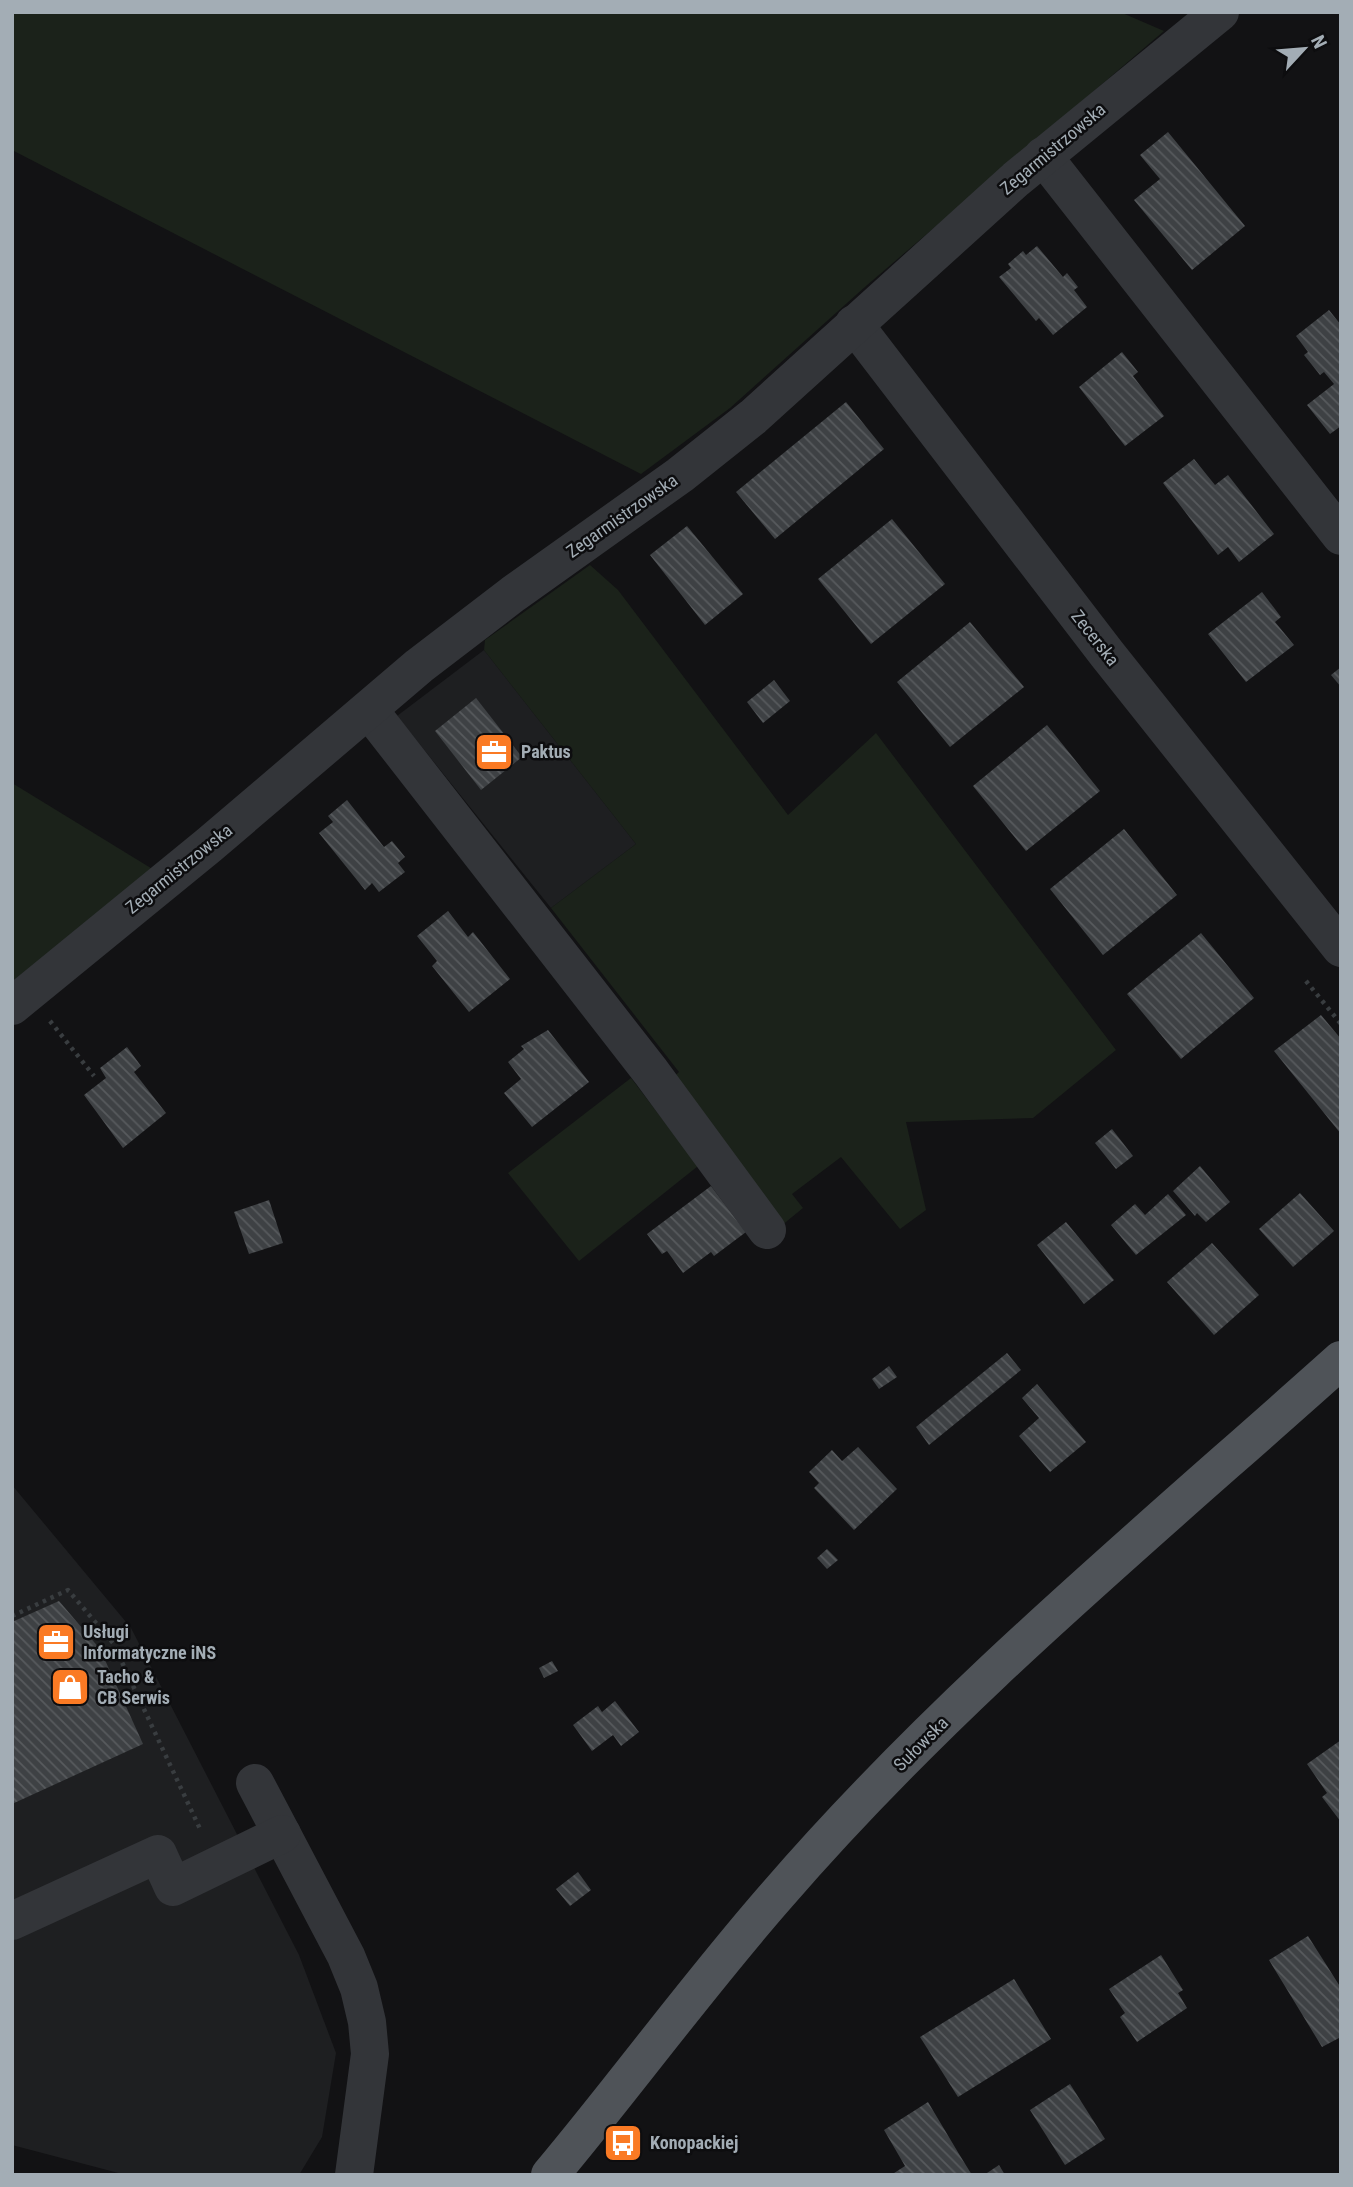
<svg xmlns="http://www.w3.org/2000/svg" width="1353" height="2187" viewBox="0 0 1353 2187" font-family="'Roboto Condensed',sans-serif">
<defs>
<pattern id="building-back-hatch" width="6" height="6" patternUnits="userSpaceOnUse" patternTransform="scale(1.75)"><rect width="6" height="6" fill="#3e4144"/><path d="M-1 5l2 2M0 0l6 6M5-1l2 2" fill="none" stroke="#575a5d"/></pattern>
</defs>
<rect width="100%" height="100%" fill="#121214"/>
<!-- built -->
<g fill="#1e1f21">
<polygon points="484,650 636,844 551,908 397,716"/>
<polygon points="12,1485 131,1628 299,1955 336,2053 322,2137 299,2175 126,2175 12,2145"/>
</g>
<!-- grass -->
<g fill="#1b221a">
<polygon points="12,12 1120,12 1164,31 866,286 730,408 641,474 12,150"/>
<polygon points="590,565 618,590 788,815 876,733 1116,1050 1033,1118 906,1122 926,1210 900,1229 841,1157 792,1194 803,1208 781,1226 667,1083 679,1072 551,908 636,844 484,650 485,640"/>
<polygon points="12,783 154,870 12,984"/>
<polygon points="631,1078 698,1166 579,1261 508,1173"/>
</g>
<!-- building -->
<g fill="url(#building-back-hatch)">
<polygon points="1168,132 1245,226 1192,270 1134,200 1160,179 1140,155"/>
<polygon points="1037,246 1063,277 1067,273 1078,287 1074,290 1087,307 1053,335 1039,318 1036,321 999,277 1011,268 1008,264 1023,251 1026,255"/>
<polygon points="1329,310 1341,325 1341,426 1330,434 1307,405 1334,384 1324,372 1320,375 1304,355 1308,352 1296,336"/>
<polygon points="1122,352 1138,372 1133,376 1164,416 1125,446 1079,387"/>
<polygon points="846,402 884,449 775,539 736,492"/>
<polygon points="1194,459 1215,485 1228,475 1274,534 1239,562 1228,547 1218,555 1163,483"/>
<polygon points="892,519 945,584 871,644 818,579"/>
<polygon points="687,526 743,594 705,625 650,555"/>
<polygon points="1262,592 1281,617 1275,622 1294,645 1246,682 1208,634"/>
<polygon points="970,622 1024,687 950,747 897,682"/>
<polygon points="1341,667 1341,687 1331,675"/>
<polygon points="774,680 790,701 763,723 747,702"/>
<polygon points="476,698 522,757 481,790 435,731"/>
<polygon points="1047,725 1100,791 1026,851 973,786"/>
<polygon points="347,800 384,847 392,841 405,857 398,863 405,872 379,892 372,883 365,890 319,833 333,822 328,816"/>
<polygon points="1124,829 1177,895 1103,955 1050,889"/>
<polygon points="448,911 468,937 473,932 510,979 469,1012 432,966 437,961 417,936"/>
<polygon points="1201,933 1254,998 1181,1059 1127,994"/>
<polygon points="1321,1015 1341,1039 1341,1134 1274,1051"/>
<polygon points="548,1030 589,1082 532,1127 504,1093 521,1079 508,1062 524,1049 521,1046"/>
<polygon points="127,1047 141,1066 134,1072 166,1113 123,1148 84,1095 106,1078 100,1068"/>
<polygon points="1112,1129 1133,1156 1116,1169 1095,1143"/>
<polygon points="1200,1166 1230,1202 1206,1222 1197,1213 1195,1216 1173,1191"/>
<polygon points="711,1186 746,1232 714,1256 711,1252 683,1273 667,1251 662,1254 647,1234"/>
<polygon points="1300,1193 1334,1231 1293,1267 1259,1229"/>
<polygon points="1168,1194 1186,1215 1136,1255 1111,1225 1135,1204 1145,1215"/>
<polygon points="269,1200 283,1243 249,1254 234,1212"/>
<polygon points="1066,1222 1114,1280 1084,1304 1037,1245"/>
<polygon points="1212,1243 1259,1295 1214,1335 1167,1282"/>
<polygon points="1007,1353 1021,1370 929,1445 916,1427"/>
<polygon points="889,1366 897,1377 879,1389 872,1379"/>
<polygon points="1037,1384 1086,1442 1050,1472 1019,1436 1039,1418 1022,1398"/>
<polygon points="858,1447 897,1489 854,1530 814,1488 819,1483 809,1472 832,1450 842,1461"/>
<polygon points="827,1549 838,1560 827,1569 817,1558"/>
<polygon points="59,1601 100,1649 143,1744 12,1804 12,1622"/>
<polygon points="552,1661 558,1671 544,1678 539,1668"/>
<polygon points="615,1701 639,1732 621,1746 613,1735 592,1751 573,1725 598,1706 602,1712"/>
<polygon points="1341,1740 1341,1822 1322,1797 1327,1793 1307,1764"/>
<polygon points="578,1872 591,1890 570,1906 556,1889"/>
<polygon points="1308,1936 1341,1988 1341,2041 1339,2038 1322,2047 1269,1960"/>
<polygon points="1161,1955 1183,1990 1178,1993 1187,2008 1137,2042 1120,2017 1125,2013 1109,1989"/>
<polygon points="1014,1979 1051,2039 958,2097 920,2037"/>
<polygon points="1070,2084 1105,2139 1065,2165 1030,2110"/>
<polygon points="928,2102 959,2154 972,2175 891,2175 905,2166 884,2130"/>
<polygon points="999,2165 1005,2175 984,2175"/>
</g>
<g fill="none" stroke-linecap="round" stroke-linejoin="round">
<!-- path -->
<g stroke="#393d40" stroke-width="4.5" stroke-dasharray="3.5 5" stroke-linecap="butt">
<polyline points="1306,981 1341,1024"/>
<polyline points="50,1021 94,1076"/>
<polyline points="12,1616 68,1590 113,1643 201,1831"/>
</g>
<!-- minor -->
<g stroke="#333539" stroke-width="38">
<polyline points="1043,156 1341,536"/>
<polyline points="854,324 1107,654 1341,948"/>
<polyline points="369,710 651,1072 767,1230"/>
<polyline points="12,1006 209,845 419,666 513,594 680,475 753,417 1016,179 1220,12"/>
<polyline points="255,1783 346,1956 359,1988 367,2022 370,2054 354,2175"/>
<polyline points="12,1921 158,1854 173,1887 282,1834"/>
</g>
<!-- major -->
<path stroke="#4f5358" stroke-width="38" d="M 550,2175 C 627,2083 698,1985 777,1895 C 946,1699 1149,1532 1341,1360"/>
</g>
<!-- icons -->
<defs>
<g id="office-square" transform="scale(2.0125)"><rect x="-9" y="-9" width="18" height="18" rx="4" fill="#fa7a24" stroke="#0d0d0f"/><path d="M-6-3h4V-5.5h4V-3h4V5H-6ZM-1-4.5V-3h2v-1.5ZM-6 0V1H6V0Z" fill="#fff"/></g>
<g id="shop-square" transform="scale(2.0125)"><rect x="-9" y="-9" width="18" height="18" rx="4" fill="#fa7a24" stroke="#0d0d0f"/><path d="M-5-2.5h2.3a2.7 3.5 0 0 1 5.4 0H5L5.5 6h-11ZM-1.5-2.5h3a1.5 2.3 0 0 0-3 0Z" fill="#fff"/></g>
<g id="bus-square" transform="scale(2.0125)"><rect x="-9" y="-9" width="18" height="18" rx="4" fill="#fa7a24" stroke="#0d0d0f"/><path d="M-5-6H5V4H4V6H2V4H-2V6H-4V4H-5ZM-3.5-4V0h7V-4ZM-3.5 1.2v1.5H-2V1.2ZM2 1.2v1.5H3.5V1.2Z" fill="#fff"/></g>
</defs>
<g fill-rule="evenodd">
<use href="#office-square" x="494" y="752"/>
<use href="#office-square" x="56" y="1642"/>
<use href="#shop-square" x="70" y="1687"/>
<use href="#bus-square" x="623" y="2143"/>
</g>
<g text-anchor="middle" stroke-width="5" stroke-linejoin="round" paint-order="stroke">
<!-- street labels -->
<g font-size="18" fill="#a3adb5" stroke="#0d0d0f">
<text transform="translate(1053 149) rotate(-40)" y="6">Zegarmistrzowska</text>
<text transform="translate(622 516) rotate(-35)" y="6">Zegarmistrzowska</text>
<text transform="translate(1095 638) rotate(52)" y="6">Zecerska</text>
<text transform="translate(179 869) rotate(-39)" y="6">Zegarmistrzowska</text>
<text transform="translate(921 1744) rotate(-45)" y="6">Sułowska</text>
</g>
<!-- poi labels -->
<g font-size="18" font-weight="bold" fill="#a3adb5" stroke="#0d0d0f" text-anchor="start">
<text x="521" y="758">Paktus</text>
<text x="83" y="1638">Usługi<tspan x="83" dy="21">Informatyczne iNS</tspan></text>
<text x="97" y="1683">Tacho &amp;<tspan x="97" dy="21">CB Serwis</tspan></text>
<text x="650" y="2149">Konopackiej</text>
</g>
</g>
<!-- border -->
<rect width="1353" height="2187" fill="none" stroke="#a3adb5" stroke-width="28"/>
<!-- north arrow -->
<g transform="translate(1304 49) rotate(64)" stroke="#0d0d0f" stroke-width="5" paint-order="stroke">
<path d="M0-5L12 26L0 18L-12 26Z" fill="#a3adb5"/>
<text y="-10" font-size="19" font-weight="bold" text-anchor="middle" fill="#a3adb5">N</text>
</g>
</svg>
